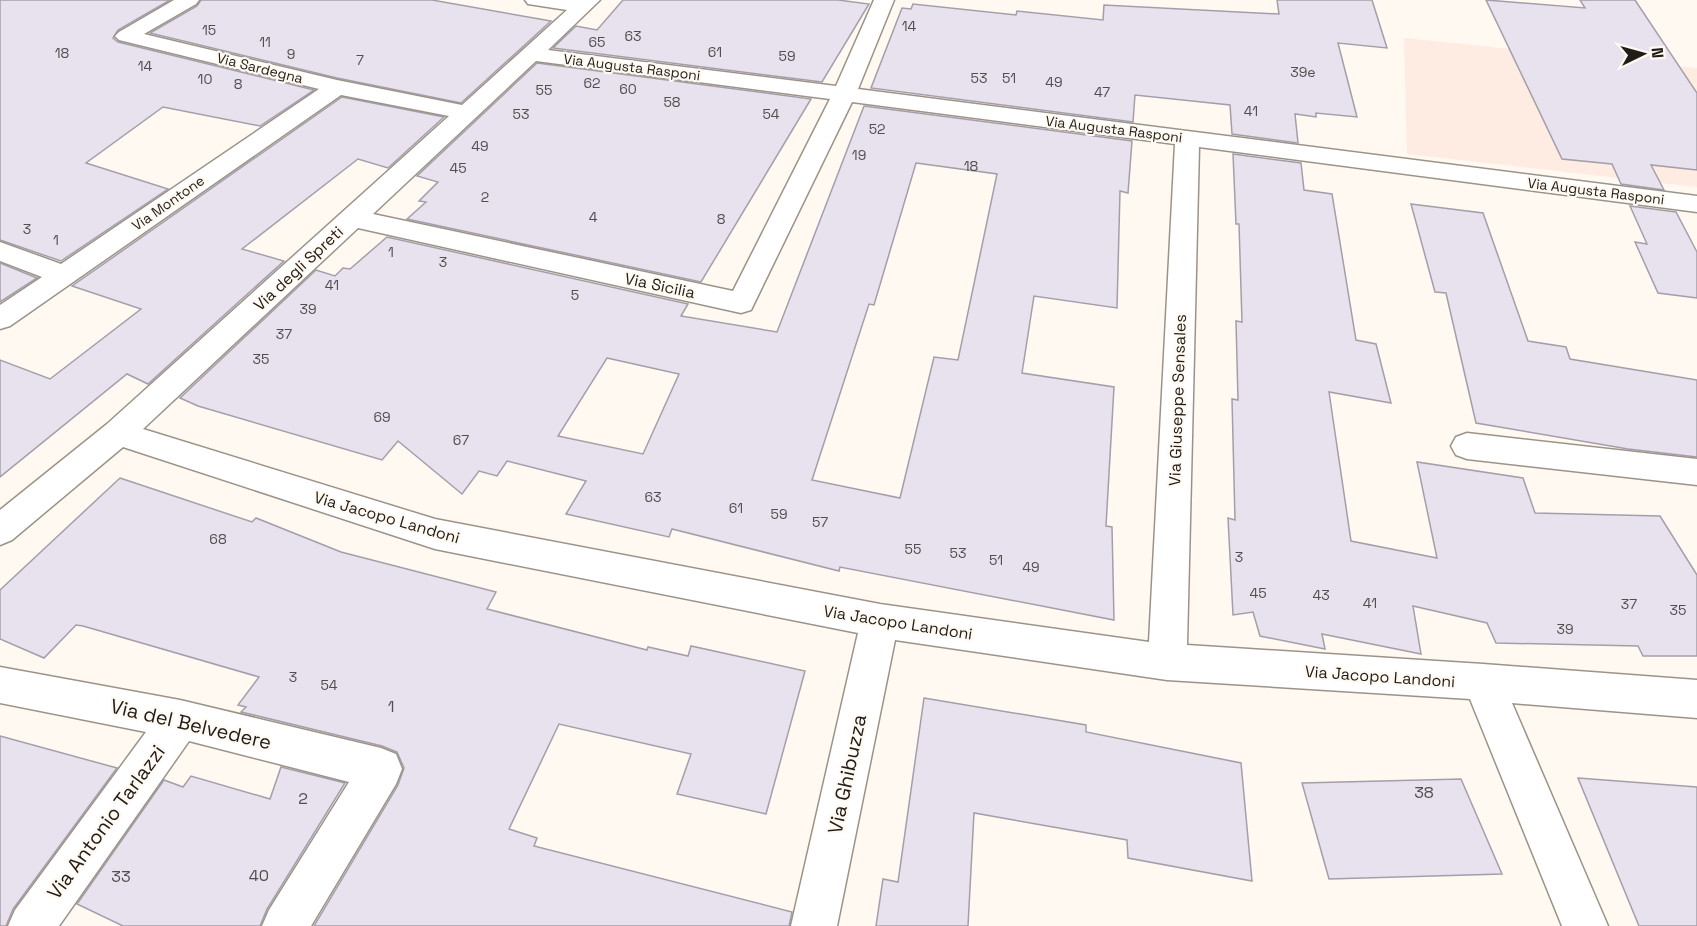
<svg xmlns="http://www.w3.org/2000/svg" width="1697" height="926" viewBox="0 0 1697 926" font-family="'Space Grotesk',sans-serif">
<rect width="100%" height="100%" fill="#fff9f2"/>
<!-- education -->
<polygon fill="#feece2" points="1404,38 1697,68 1697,187 1407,154"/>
<!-- building -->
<g fill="#e8e2ef" stroke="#a49eaa" stroke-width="1.5" fill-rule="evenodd">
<polygon points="0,0 170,0 118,30 113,38 118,42 314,90 260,126 163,107 86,163 168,189 61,261 0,240"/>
<polygon points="201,0 432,0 551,21 461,103 337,78 150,33 197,6"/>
<polygon points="623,0 838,0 869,4 822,82 553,48 576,26 597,30"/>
<polygon points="1277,0 1372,0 1387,48 1338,43 1357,117 1316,113 1316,117 1295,114 1298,143 1232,134 1230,105 1135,95 1133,122 871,88 902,8 911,9 913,4 1016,15 1017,11 1103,20 1104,5 1279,14"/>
<polygon points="1486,0 1585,8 1580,0 1635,0 1697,93 1697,170 1651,165 1664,190 1621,184 1612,164 1562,159"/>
<polygon points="537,63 811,99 701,282 407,219 426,202 419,201 438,182 417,176"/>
<polygon points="342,97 444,117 388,168 358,159 242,249 284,261 148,384 127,374 0,477 0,360 50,379 141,309 72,286"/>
<path d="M 864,106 L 1132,141 L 1128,193 L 1120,191 L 1117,308 L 1034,296 L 1022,373 L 1114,387 L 1106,526 L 1112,527 L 1114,620 L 840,567 L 839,571 L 672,529 L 669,537 L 566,514 L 586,481 L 507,461 L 497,476 L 479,471 L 462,494 L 398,441 L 382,460 L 198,406 L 180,398 L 316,270 L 335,276 L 343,268 L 350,269 L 387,237 L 688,304 L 681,316 L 777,332 ZM 916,163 L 997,174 L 958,360 L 934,357 L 900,498 L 812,480 L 869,304 L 874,305 ZM 607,358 L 679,374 L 643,454 L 558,436 Z"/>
<polygon points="1233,154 1301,163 1304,190 1332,194 1356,340 1376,344 1391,403 1329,392 1351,541 1437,558 1417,462 1523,478 1535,513 1660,516 1697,575 1697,656 1643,656 1638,646 1496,643 1487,623 1413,606 1421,654 1322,634 1325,649 1260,636 1253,612 1233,615 1228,518 1235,520 1232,399 1238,400 1236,321 1242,322 1239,224 1236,224"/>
<polygon points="1411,204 1483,213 1528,341 1566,347 1570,359 1697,380 1697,457 1628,449 1476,423 1446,293 1435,292"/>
<polygon points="1630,206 1676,212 1697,252 1697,298 1658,293 1635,242 1647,244"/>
<polygon points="0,263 37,278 0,302"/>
<polygon points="120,478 252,522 256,518 341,552 496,592 487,609 647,650 648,647 688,656 691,646 805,671 766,814 677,794 691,754 559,724 509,829 537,838 534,846 792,912 789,926 314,926 398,785 404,768 397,752 382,746 241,712 246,707 238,705 259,677 83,626 76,625 44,658 0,639 0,590"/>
<polygon points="924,698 1086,725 1086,732 1241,763 1252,881 1128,858 1127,840 974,813 968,926 876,926 883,879 898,882"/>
<polygon points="0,736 117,768 13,909 6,926 0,926"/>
<polygon points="281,767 345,783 267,909 260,926 123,926 77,904 164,780 183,787 191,776 270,799"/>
<polygon points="1578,778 1697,787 1697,926 1639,926"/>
<polygon points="1461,779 1502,874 1329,879 1302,783"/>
</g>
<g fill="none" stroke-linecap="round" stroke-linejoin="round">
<!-- minor casing -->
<g stroke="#9c9388" stroke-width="3">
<g id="minor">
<path d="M 174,0 L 199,0 L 196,4 L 144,34 L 337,80 L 462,105 L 567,10 L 528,4 L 525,0 L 600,0 L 548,50 L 836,86 L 874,0 L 894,0 L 858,89 L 1697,196 L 1697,212 L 1199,147 L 1187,645 L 1483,664 L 1697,680 L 1697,718 L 1512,703 L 1608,926 L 1562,926 L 1470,699 L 1167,680 L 895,640 L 837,926 L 791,926 L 858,633 L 435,549 L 123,447 L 12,540 L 0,545 L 0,510 L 107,424 L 449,116 L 341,95 L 10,326 L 0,329 L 0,305 L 42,277 L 0,261 L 0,242 L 61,264 L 319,89 L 119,40 L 115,36 L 119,32 ZM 536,61 L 830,99 L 733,291 L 373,214 ZM 852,102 L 1175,144 L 1149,642 L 880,604 L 435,519 L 143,429 L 358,228 L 741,313 L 751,310 Z"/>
<polygon points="1467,433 1697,459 1697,485 1467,459 1456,455 1451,446 1456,437"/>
<polygon points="0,667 180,700 381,748 396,754 402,769 396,784 311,926 262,926 269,910 349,782 189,741 59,926 8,926 15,910 146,732 0,703"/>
</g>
</g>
<!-- minor -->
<use href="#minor" fill="#fff" fill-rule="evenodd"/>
</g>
<g text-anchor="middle" stroke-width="4.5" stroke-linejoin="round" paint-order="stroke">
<!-- number labels -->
<g font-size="14" fill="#524e4e">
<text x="909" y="31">14</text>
<text x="209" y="35">15</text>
<text x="633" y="41">63</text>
<text x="265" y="47">11</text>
<text x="597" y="47">65</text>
<text x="715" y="57">61</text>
<text x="62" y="58">18</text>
<text x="291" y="59">9</text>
<text x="787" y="61">59</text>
<text x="360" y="65">7</text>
<text x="145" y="71">14</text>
<text x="1303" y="77">39e</text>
<text x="979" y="83">53</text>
<text x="1009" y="83">51</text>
<text x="205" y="84">10</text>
<text x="1054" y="87">49</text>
<text x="592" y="88">62</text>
<text x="238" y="89">8</text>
<text x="628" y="94">60</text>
<text x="544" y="95">55</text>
<text x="1102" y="97">47</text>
<text x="672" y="107">58</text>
<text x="1251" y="116">41</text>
<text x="521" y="119">53</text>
<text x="771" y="119">54</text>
<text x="877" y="134">52</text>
<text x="480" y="151">49</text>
<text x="859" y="160">19</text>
<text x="971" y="171">18</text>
<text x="458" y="173">45</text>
<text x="485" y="202">2</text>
<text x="593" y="222">4</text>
<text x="721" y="224">8</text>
<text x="27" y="234">3</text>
<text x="56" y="245">1</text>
<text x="391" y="257">1</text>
<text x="443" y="267">3</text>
<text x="332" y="290">41</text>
<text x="575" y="300">5</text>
<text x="308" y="314">39</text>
<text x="284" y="339">37</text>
<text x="261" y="364">35</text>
<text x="382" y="422">69</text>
<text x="461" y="445">67</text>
<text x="653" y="502">63</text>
<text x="736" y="513">61</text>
<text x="779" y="519">59</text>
<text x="820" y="527">57</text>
<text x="218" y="544">68</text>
<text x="913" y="554">55</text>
<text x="958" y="558">53</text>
<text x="1239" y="562">3</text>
<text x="996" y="565">51</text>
<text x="1031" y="572">49</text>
<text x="1258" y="598">45</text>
<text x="1321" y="600">43</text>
<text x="1370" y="608">41</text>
<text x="1629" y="609">37</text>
<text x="1678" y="615">35</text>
<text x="1565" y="634">39</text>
<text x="293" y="682">3</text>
<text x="329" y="690">54</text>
</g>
<!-- far-street labels -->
<g font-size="14" fill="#201c18" stroke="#fff9f2">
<text transform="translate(632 67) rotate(7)" y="5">Via Augusta Rasponi</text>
<text transform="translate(260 68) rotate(14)" y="5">Via Sardegna</text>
<text transform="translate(1114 129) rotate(7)" y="5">Via Augusta Rasponi</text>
<text transform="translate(1596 191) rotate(7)" y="5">Via Augusta Rasponi</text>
<text transform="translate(168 203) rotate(-35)" y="5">Via Montone</text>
</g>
<!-- street labels -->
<g font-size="16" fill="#201c18" stroke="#fff9f2">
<text transform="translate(298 268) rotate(-43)" y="6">Via degli Spreti</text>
<text transform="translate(660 285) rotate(12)" y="6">Via Sicilia</text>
<text transform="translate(1177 400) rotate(-88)" y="6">Via Giuseppe Sensales</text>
<text transform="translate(387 517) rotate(16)" y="6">Via Jacopo Landoni</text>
<text transform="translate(898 622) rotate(9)" y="6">Via Jacopo Landoni</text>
<text transform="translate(1380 676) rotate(4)" y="6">Via Jacopo Landoni</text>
</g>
<!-- near-number labels -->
<g font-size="16" fill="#524e4e">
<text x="391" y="712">1</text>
<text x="1424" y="798">38</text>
<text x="303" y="804">2</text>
<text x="259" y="881">40</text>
<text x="121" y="882">33</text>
</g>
<!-- near-street labels -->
<g font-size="20" fill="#201c18" stroke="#fff9f2">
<text transform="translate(191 724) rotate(13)" y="7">Via del Belvedere</text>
<text transform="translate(847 774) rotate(-78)" y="7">Via Ghibuzza</text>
<text transform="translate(106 822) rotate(-54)" y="7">Via Antonio Tarlazzi</text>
</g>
</g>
<!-- north arrow -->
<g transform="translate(1643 54) rotate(85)" stroke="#fff9f2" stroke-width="4.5" paint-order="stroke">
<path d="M0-4.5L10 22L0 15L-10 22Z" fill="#201c18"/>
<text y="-9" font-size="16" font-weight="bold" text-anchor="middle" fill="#201c18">N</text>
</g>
</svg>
